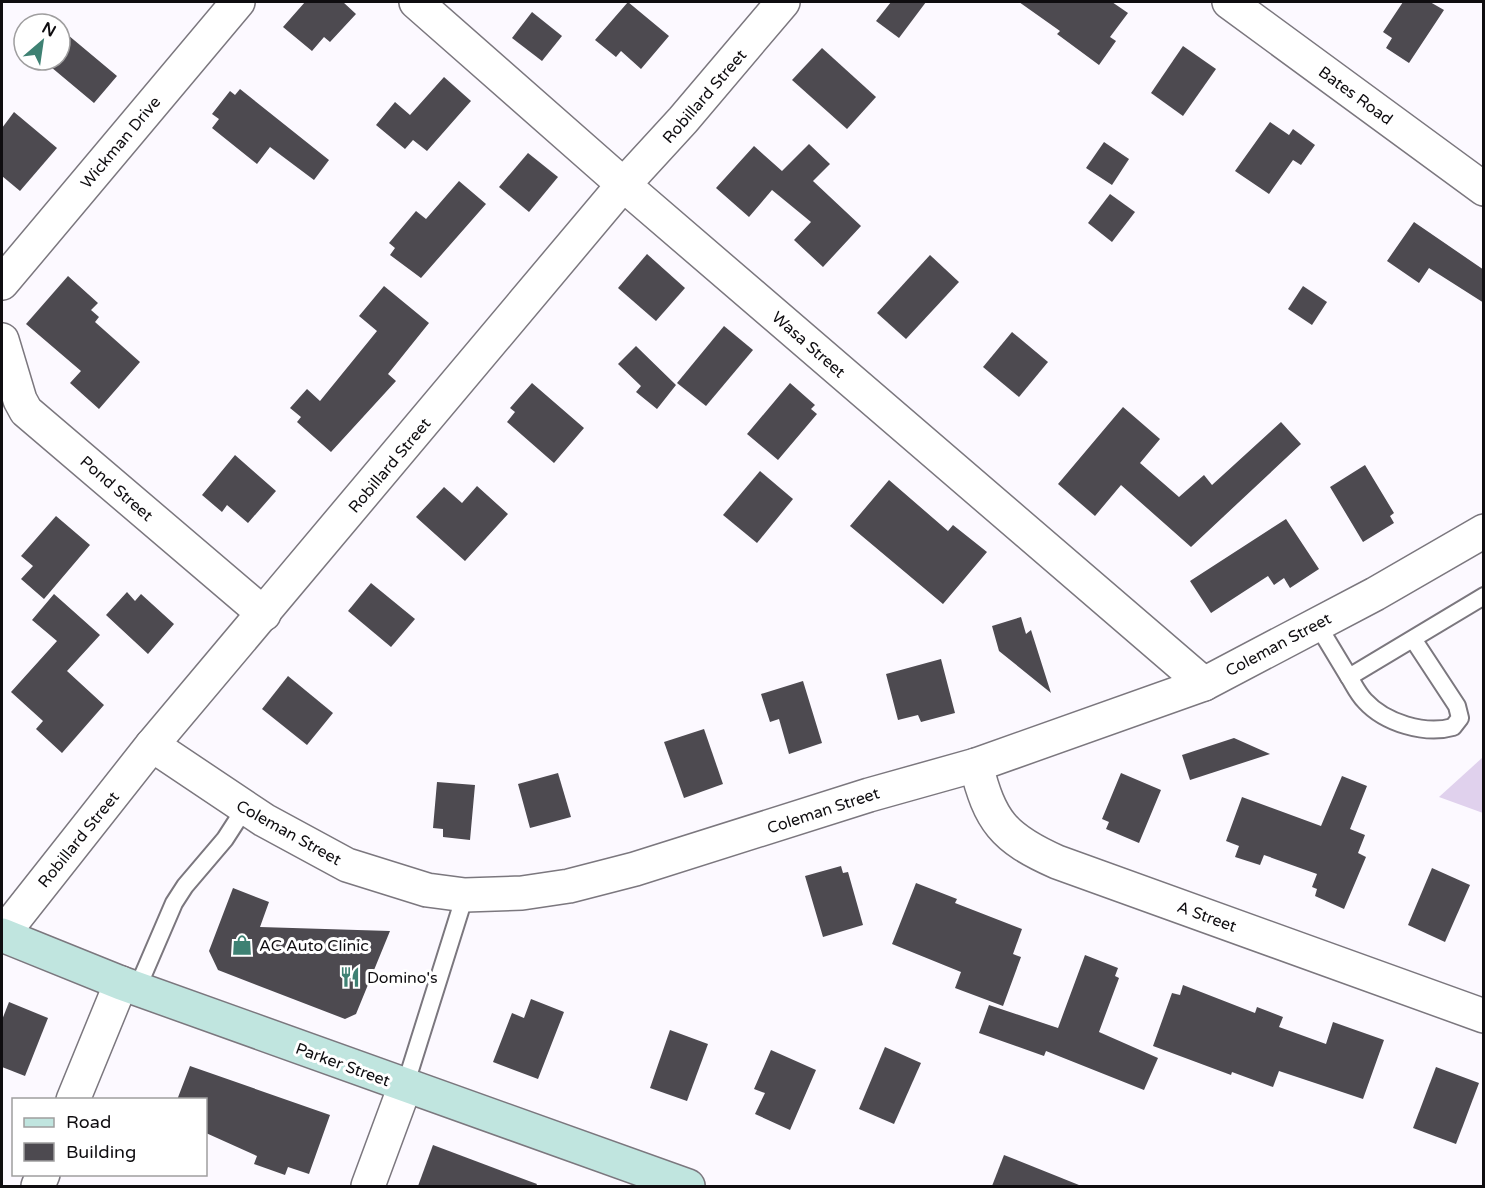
<svg xmlns="http://www.w3.org/2000/svg" width="1485" height="1188" viewBox="0 0 1485 1188" font-family="'Varela Round',sans-serif">
<rect width="100%" height="100%" fill="#fcf9ff"/>
<!-- green -->
<polygon fill="#e0d1ed" points="1482,758 1483,813 1439,797"/>
<!-- building -->
<g fill="#4d4a50">
<polygon points="305,2 343,2 356,14 330,42 324,37 312,51 283,27"/>
<polygon points="628,2 669,36 641,69 621,51 616,57 595,40"/>
<polygon points="891,2 926,2 899,38 876,21"/>
<polygon points="1019,2 1112,2 1128,13 1110,37 1116,41 1099,65 1057,34 1060,31"/>
<polygon points="1403,2 1430,2 1444,10 1409,63 1386,48 1392,38 1383,32"/>
<polygon points="532,12 562,36 542,61 512,38"/>
<polygon points="68,35 117,76 94,103 45,62 60,60 60,45"/>
<polygon points="1183,46 1216,69 1183,116 1151,93"/>
<polygon points="822,48 876,97 847,129 792,80"/>
<polygon points="444,77 471,101 427,151 413,140 405,149 376,125 395,102 410,115"/>
<polygon points="240,89 329,160 314,180 270,147 257,164 212,128 219,119 212,114 230,91 235,95"/>
<polygon points="14,112 57,148 20,191 2,176 2,128"/>
<polygon points="1270,122 1289,135 1293,129 1315,145 1301,165 1293,160 1269,194 1235,171"/>
<polygon points="1104,142 1129,159 1112,185 1086,168"/>
<polygon points="809,144 830,164 813,181 861,226 823,267 794,240 811,222 772,190 749,217 716,188 754,146 782,171"/>
<polygon points="528,153 558,177 529,212 499,187"/>
<polygon points="459,181 486,204 421,278 390,255 395,248 389,243 416,211 426,219"/>
<polygon points="1110,194 1135,212 1112,242 1088,223"/>
<polygon points="1414,222 1484,270 1484,303 1429,268 1419,283 1387,261"/>
<polygon points="647,254 685,288 656,321 618,288"/>
<polygon points="930,255 959,282 906,339 877,313"/>
<polygon points="68,276 98,303 91,310 99,317 95,322 140,362 99,409 70,383 81,371 26,324"/>
<polygon points="384,286 429,323 388,374 396,381 331,452 297,422 301,417 290,408 307,389 320,401 377,331 359,316"/>
<polygon points="1303,286 1327,302 1312,325 1288,309"/>
<polygon points="724,326 753,350 706,406 677,383"/>
<polygon points="1012,332 1048,362 1019,397 983,367"/>
<polygon points="636,346 676,385 657,409 636,392 641,386 618,364"/>
<polygon points="532,383 584,428 554,463 507,422 515,412 510,408"/>
<polygon points="790,383 815,405 811,409 817,414 778,460 747,434"/>
<polygon points="1123,407 1160,439 1140,463 1179,497 1204,475 1212,485 1281,422 1301,444 1191,547 1121,485 1095,516 1058,484"/>
<polygon points="235,455 276,491 248,523 227,505 222,512 202,495"/>
<polygon points="1365,465 1394,513 1390,516 1394,523 1363,542 1330,487"/>
<polygon points="760,471 793,499 757,543 723,515"/>
<polygon points="889,480 948,531 953,525 987,552 943,604 850,526"/>
<polygon points="477,486 508,514 465,561 416,517 444,487 462,503"/>
<polygon points="56,516 90,545 44,599 21,579 33,566 21,556"/>
<polygon points="1286,519 1319,569 1290,588 1284,578 1274,585 1268,576 1211,613 1190,581"/>
<polygon points="371,583 415,619 391,647 348,611"/>
<polygon points="127,592 135,601 141,594 174,624 148,654 106,615"/>
<polygon points="54,594 100,635 67,671 104,705 62,753 36,729 43,721 11,692 57,641 32,620"/>
<polygon points="1021,617 1026,634 1031,630 1051,693 999,651 992,626"/>
<polygon points="941,659 955,713 921,722 918,715 898,720 886,674"/>
<polygon points="288,676 333,713 307,745 262,709"/>
<polygon points="803,681 822,743 789,754 779,719 770,722 761,694"/>
<polygon points="704,729 723,784 684,798 664,742"/>
<polygon points="1234,738 1270,754 1190,780 1182,755"/>
<polygon points="558,773 571,817 530,828 518,784"/>
<polygon points="1121,773 1161,790 1139,843 1106,829 1109,822 1102,819"/>
<polygon points="1342,776 1367,786 1350,829 1365,835 1358,853 1366,857 1344,909 1315,896 1317,889 1312,887 1317,874 1264,855 1260,865 1235,857 1239,846 1226,841 1242,797 1321,826"/>
<polygon points="437,782 475,785 470,840 443,837 443,829 433,828"/>
<polygon points="841,866 843,873 848,872 863,925 823,937 805,876"/>
<polygon points="1432,868 1470,885 1445,942 1408,925"/>
<polygon points="916,883 957,899 955,903 1022,929 1013,954 1021,957 1003,1006 955,988 961,972 892,944"/>
<polygon points="233,888 269,902 260,927 390,931 356,1014 345,1019 218,970 209,951"/>
<polygon points="1085,955 1118,968 1115,976 1119,978 1099,1032 1158,1058 1144,1090 1046,1051 1044,1056 979,1033 989,1005 1058,1028"/>
<polygon points="1183,985 1255,1013 1257,1007 1283,1017 1279,1027 1326,1044 1333,1022 1384,1040 1363,1099 1279,1071 1273,1087 1232,1072 1231,1075 1153,1046 1172,993 1180,995"/>
<polygon points="531,999 564,1012 538,1079 493,1062 512,1013 524,1018"/>
<polygon points="9,1002 48,1018 25,1076 2,1067 2,1020"/>
<polygon points="670,1030 708,1044 687,1101 650,1088"/>
<polygon points="885,1047 921,1063 894,1124 859,1109"/>
<polygon points="771,1050 816,1070 790,1130 755,1114 765,1093 754,1089"/>
<polygon points="190,1066 330,1115 309,1174 288,1167 285,1175 254,1164 257,1156 206,1133 206,1100 177,1100"/>
<polygon points="1436,1067 1479,1083 1456,1144 1413,1128"/>
<polygon points="433,1145 537,1184 536,1186 418,1186"/>
<polygon points="1004,1155 1079,1185 1079,1186 992,1186"/>
</g>
<g fill="none" stroke-linecap="round" stroke-linejoin="round">
<!-- service casing -->
<g stroke="#7b777e" stroke-width="20">
<g id="service">
<polyline points="1317,624 1349,677"/>
<path d="M 1413,639 L 1457,706 L 1460,718 L 1453,727 C 1425,735 1385,723 1365,701 C 1358,694 1354,685 1349,677 L 1484,596"/>
<polyline points="137,989 174,903 185,886 225,839 245,808"/>
<polyline points="405,1086 465,895"/>
</g>
</g>
<!-- minor casing -->
<g stroke="#7b777e" stroke-width="36">
<g id="minor">
<polyline points="416,2 625,186 1204,684"/>
<polyline points="1229,2 1484,189"/>
<polyline points="2,283 238,2"/>
<polyline points="2,340 20,400 26,411 264,614"/>
<polyline points="152,745 616,193 683,120 783,2"/>
<path d="M 976,765 C 990,821 1003,838 1057,862 L 1484,1016"/>
<polyline points="73,1100 121,983"/>
<polyline points="38,1186 43,1174"/>
<polyline points="368,1186 405,1086"/>
</g>
</g>
<!-- tertiary casing -->
<g stroke="#7b777e" stroke-width="36">
<polyline id="tertiary" points="2,935 152,745 264,820 347,865 427,890 465,895 522,893 569,886 635,869 869,795 976,765 1204,684 1375,594 1484,531"/>
</g>
<!-- secondary casing -->
<g stroke="#7b777e" stroke-width="36">
<polyline id="secondary" points="2,935 121,983 688,1186"/>
</g>
<!-- service -->
<use href="#service" stroke="#fff" stroke-width="16"/>
<!-- minor -->
<use href="#minor" stroke="#fff" stroke-width="33"/>
<!-- tertiary -->
<use href="#tertiary" stroke="#fff" stroke-width="33"/>
<!-- secondary -->
<use href="#secondary" stroke="#c0e5df" stroke-width="33"/>
</g>
<!-- icons -->
<defs>
<g id="shop-bare" transform="scale(1.62)"><path d="M-5-2.5h2.3a2.7 3.5 0 0 1 5.4 0H5L5.5 6h-11ZM-1.5-2.5h3a1.5 2.3 0 0 0-3 0Z" fill="#3e8173" stroke="#fff" stroke-width="2.5" paint-order="stroke"/></g>
<g id="restaurant-bare" transform="scale(1.62)"><path d="M-5-6h1v4h1v-4h1v4h1v-4h1v5L-1.5 .5V6h-2V.5L-5-1ZM5-6V6H3V1.5H1.5Q1.5-4 5-6Z" fill="#3e8173" stroke="#fff" stroke-width="2.5" paint-order="stroke"/></g>
</defs>
<g fill-rule="evenodd">
<use href="#shop-bare" x="242" y="945"/>
<use href="#restaurant-bare" x="350" y="977"/>
</g>
<g text-anchor="middle" stroke-width="6" stroke-linejoin="round" paint-order="stroke">
<!-- street labels -->
<g font-size="16" fill="#0f0d10" stroke="#fff">
<text transform="translate(1356 95) rotate(36)" y="6">Bates Road</text>
<text transform="translate(704 96) rotate(-49)" y="6">Robillard Street</text>
<text transform="translate(120 142) rotate(-50)" y="6">Wickman Drive</text>
<text transform="translate(809 344) rotate(41)" y="6">Wasa Street</text>
<text transform="translate(389 465) rotate(-50)" y="6">Robillard Street</text>
<text transform="translate(117 488) rotate(41)" y="6">Pond Street</text>
<text transform="translate(1278 644) rotate(-28)" y="6">Coleman Street</text>
<text transform="translate(823 810) rotate(-18)" y="6">Coleman Street</text>
<text transform="translate(289 832) rotate(29)" y="6">Coleman Street</text>
<text transform="translate(78 839) rotate(-51)" y="6">Robillard Street</text>
<text transform="translate(1207 916) rotate(20)" y="6">A Street</text>
<text transform="translate(343 1064) rotate(20)" y="6">Parker Street</text>
</g>
<!-- poi labels -->
<g font-size="16" fill="#0f0d10" stroke="#fff" text-anchor="start">
<text x="259" y="951">AC Auto Clinic</text>
<text x="367" y="983">Domino's</text>
</g>
</g>
<!-- border -->
<rect width="1485" height="1188" fill="none" stroke="#0f0d10" stroke-width="6"/>
<!-- legend -->
<rect x="12" y="1098" width="195" height="78" fill="#ffffff" stroke="#9f9e9f" stroke-width="1.5"/>
<rect x="24" y="1118" width="30" height="9" fill="#c0e5df" stroke="#9f9e9f" stroke-width="1.5"/>
<text x="66" y="1128" font-size="18" fill="#0f0d10">Road</text>
<rect x="24" y="1143" width="30" height="18" fill="#4d4a50" stroke="#9f9e9f" stroke-width="1.5"/>
<text x="66" y="1158" font-size="18" fill="#0f0d10">Building</text>
<!-- north arrow -->
<g transform="translate(42 42) rotate(29)"><circle r="28" fill="#ffffff" stroke="#9f9e9f" stroke-width="1.5"/>
<path d="M0-4.5L10 22L0 15L-10 22Z" fill="#3e8173"/>
<text y="-9" font-size="16" font-weight="bold" text-anchor="middle" fill="#0f0d10">N</text>
</g>
</svg>
